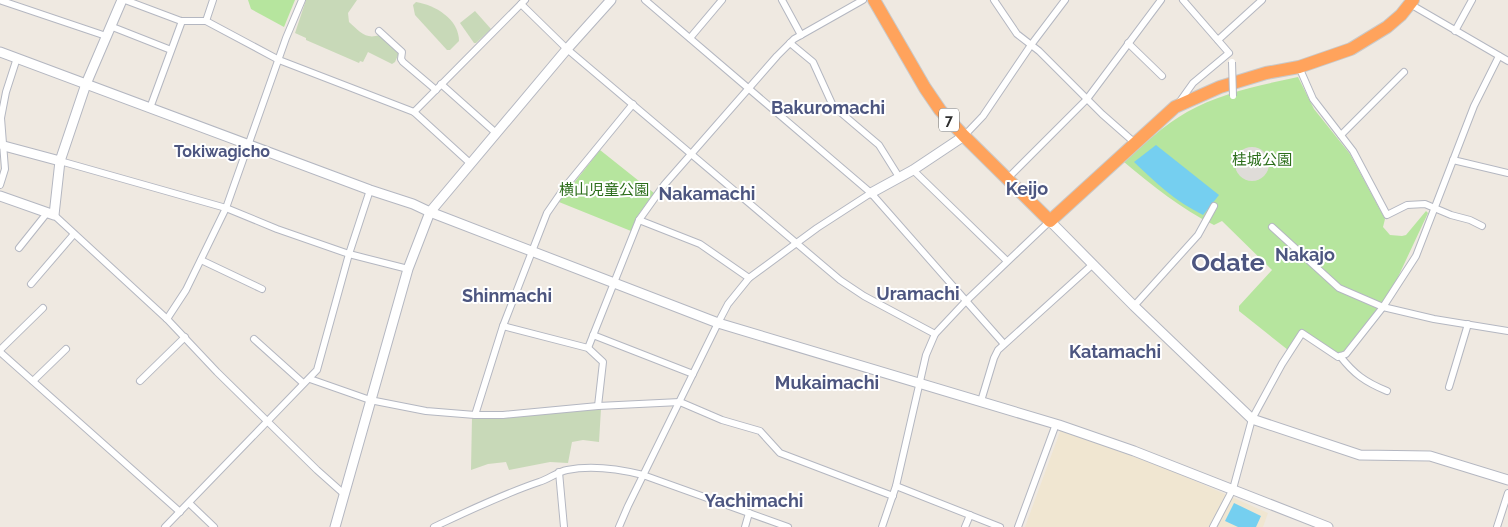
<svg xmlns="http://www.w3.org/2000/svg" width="1508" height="527" viewBox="0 0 1508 527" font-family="Raleway,'Noto Sans JP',sans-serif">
<rect width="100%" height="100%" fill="#efe9e1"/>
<!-- education -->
<polygon fill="#f0e6d1" points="1061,429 1177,473 1268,513 1263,527 1214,527 1211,525 1210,527 1025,527"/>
<!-- green -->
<g fill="#b6e59e">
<polygon points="248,0 295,0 284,27 251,9"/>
<path d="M 1298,77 L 1314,109 L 1350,154 L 1385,219 L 1383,227 L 1390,235 L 1402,236 L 1406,235 L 1426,211 L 1428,213 L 1391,292 L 1343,352 L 1338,353 L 1301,331 L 1288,350 L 1239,311 L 1239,306 L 1272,270 L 1222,221 L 1214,225 C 1181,209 1153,186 1124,162 C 1144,144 1164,125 1187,112 C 1220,93 1261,85 1298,77 Z"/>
<polygon points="600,150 654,193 638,215 631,231 559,202"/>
</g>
<!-- cemetery -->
<g fill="#c8d9b8">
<path d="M 306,0 L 357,0 L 348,13 L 349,22 C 359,31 366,40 379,35 L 399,53 L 395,62 L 392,64 L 368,52 L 363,62 L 360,61 L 359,63 L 306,40 L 306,38 L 295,33 Z"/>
<path d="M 416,2 C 435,5 459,19 459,41 L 450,50 L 447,50 L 415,15 L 413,5 Z"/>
<polygon points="475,11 491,29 476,43 474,43 460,23"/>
<polygon points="601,409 599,442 583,440 572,442 568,463 550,462 509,470 506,462 488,464 471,470 472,417 499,418"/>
</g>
<!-- plaza -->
<circle fill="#dfdcd8" cx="1252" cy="164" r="17"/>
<!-- water -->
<g fill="#75cff0">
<path d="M 1156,145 L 1219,195 L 1203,215 C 1175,201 1157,184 1134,162 Z"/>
<polygon points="1234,503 1261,516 1256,527 1238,527 1225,521"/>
</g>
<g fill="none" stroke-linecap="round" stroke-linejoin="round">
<!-- street casing -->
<g stroke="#b4b7c1" stroke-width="8">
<g id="street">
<polyline points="125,0 181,21 206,21 279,60 414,112 471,164"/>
<polyline points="645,0 871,193 1004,344"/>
<polyline points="782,0 801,35"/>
<polyline points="994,0 1017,34 1039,51 1102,114 1135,143"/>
<polyline points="2,1 106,36"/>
<polyline points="521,4 567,49 840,280 864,296 935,334"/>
<polyline points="1410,4 1508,61"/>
<polyline points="206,21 213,0"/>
<polyline points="110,26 171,50"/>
<polyline points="379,31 402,52 401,59 403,62 436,90"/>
<polyline points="1455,31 1472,0"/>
<polyline points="690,38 722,0"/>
<polyline points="1218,40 1262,0"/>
<polyline points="790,43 813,62 833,106 879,145 899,177"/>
<polyline points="1128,43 1162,76"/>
<polyline points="1299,67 1313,99 1353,151 1387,215 1407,205 1425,204 1451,215 1470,220 1482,226"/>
<polyline points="441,84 496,133"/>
<polyline points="1178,104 1193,83 1229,53 1183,0"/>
<polyline points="150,108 182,21"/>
<polyline points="414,112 525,0"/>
<polyline points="1341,135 1404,72"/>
<polyline points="964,136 983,116 1031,45 1065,0"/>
<polyline points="1453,160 1508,173"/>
<polyline points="60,161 226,208 277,229 349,254 408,269"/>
<polyline points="913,170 1007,261"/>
<polyline points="1007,179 1087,99 1161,0"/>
<polyline points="0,185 5,169 1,118 6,92 17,58"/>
<polyline points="54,215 167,319 217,372 317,470 344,494"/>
<polyline points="639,220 700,244 749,278"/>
<polyline points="1272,227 1339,288 1383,307 1434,319 1508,331"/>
<polyline points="19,248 47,213"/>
<polyline points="201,260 262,289"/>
<polyline points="31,284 74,234"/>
<polyline points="1134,306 1198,235 1214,206"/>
<polyline points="167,319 186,290 226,208 286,38 302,0"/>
<polyline points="503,326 588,348 603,362 598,406"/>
<polyline points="593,335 693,374"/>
<polyline points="254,339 303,383"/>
<polyline points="588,348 639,220 664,185 777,56 794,39 863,0"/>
<polyline points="0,350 43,308"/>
<polyline points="0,352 180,512"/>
<path d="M 1340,356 C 1354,374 1365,382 1387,391"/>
<polyline points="310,379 370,400 426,411 475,415 503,415 598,406 680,402 722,420 760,431 780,453 893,496"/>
<polyline points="33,381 66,349"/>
<polyline points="140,381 185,337"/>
<polyline points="1449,387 1468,324"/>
<polyline points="981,401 994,358 998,350 1092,265"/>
<polyline points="475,415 503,326 547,213 565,187 633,104"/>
<polyline points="559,472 564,527"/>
<polyline points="896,486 926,355 935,334 966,301 1050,221"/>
<polyline points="189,503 214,527"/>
<polyline points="165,527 317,370 349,254 370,190"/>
<path d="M 434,527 C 468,511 503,494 539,482 C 549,479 557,472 567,470 C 592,465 619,469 643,475 L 788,527"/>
<polyline points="619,527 628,506 718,323 728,304 749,278 817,228 871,193"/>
<polyline points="745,527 749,513"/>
<polyline points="882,527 896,486 1000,527"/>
<polyline points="965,527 970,515"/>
<polyline points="1018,527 1056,424"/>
<polyline points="1213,527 1233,489 1252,419 1282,364 1302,333 1338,357 1346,354 1383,307 1416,256 1474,106 1499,56"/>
<polyline points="1497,527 1508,493"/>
</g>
</g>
<!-- secondary casing -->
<g stroke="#b4b7c1" stroke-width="11">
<g id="secondary">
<polyline points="0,52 370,190 413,204 430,212 718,323 1059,425 1134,451 1328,527"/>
<polyline points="4,146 60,161"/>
<polyline points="871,193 913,170 964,136"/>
<polyline points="0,196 54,215 60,161 86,84 122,0"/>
<polyline points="1050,221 1134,306 1252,419 1360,455 1430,456 1508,480"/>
<polyline points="335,527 408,269 430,212 567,49 611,0"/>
</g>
</g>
<!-- highway casing -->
<g stroke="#c9c9c9" stroke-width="14">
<polyline id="highway" points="874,0 925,88 940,110 964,136 1050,221 1175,107 1220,87 1266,73 1299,67 1351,49 1387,27 1401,15 1413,0"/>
</g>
<!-- street -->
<use href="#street" stroke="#fff" stroke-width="6"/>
<!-- secondary -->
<use href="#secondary" stroke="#fff" stroke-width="9"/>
<!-- highway -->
<use href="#highway" stroke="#ffa35c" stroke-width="12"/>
<!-- street-bridge casing -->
<g stroke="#b4b7c1" stroke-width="8" stroke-linecap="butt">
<polyline id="street-bridge" points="1232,62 1233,96"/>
</g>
<!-- street-bridge -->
<use href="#street-bridge" stroke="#fff" stroke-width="6"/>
</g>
<g text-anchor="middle" stroke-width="4" stroke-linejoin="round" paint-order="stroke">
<!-- shield labels -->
<rect fill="#fff" stroke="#6d6d6d" stroke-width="1" x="939" y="108.5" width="20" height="23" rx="4"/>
<g font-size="14" font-weight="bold" fill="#2e2e2e">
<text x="949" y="125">7</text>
</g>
<!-- park labels -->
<g font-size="15" fill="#2c6e1b" stroke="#fff">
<text x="1262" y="165">桂城公園</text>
<text x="604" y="195">横山児童公園</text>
</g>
<!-- neighbourhood labels -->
<g font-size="16" font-weight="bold" fill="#4d5680" stroke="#fff">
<text x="222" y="157">Tokiwagicho</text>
</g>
<!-- quarter labels -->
<g font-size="18" font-weight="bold" fill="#4d5680" stroke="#fff">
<text x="828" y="114">Bakuromachi</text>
<text x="1027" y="195">Keijo</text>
<text x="707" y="200">Nakamachi</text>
<text x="1305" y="261">Nakajo</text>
<text x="918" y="300">Uramachi</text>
<text x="507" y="302">Shinmachi</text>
<text x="1115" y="358">Katamachi</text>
<text x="827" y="389">Mukaimachi</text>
<text x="754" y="507">Yachimachi</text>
</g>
<!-- town labels -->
<g font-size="25" font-weight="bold" fill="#4d5680" stroke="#fff">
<text x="1228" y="271">Odate</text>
</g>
</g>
</svg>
